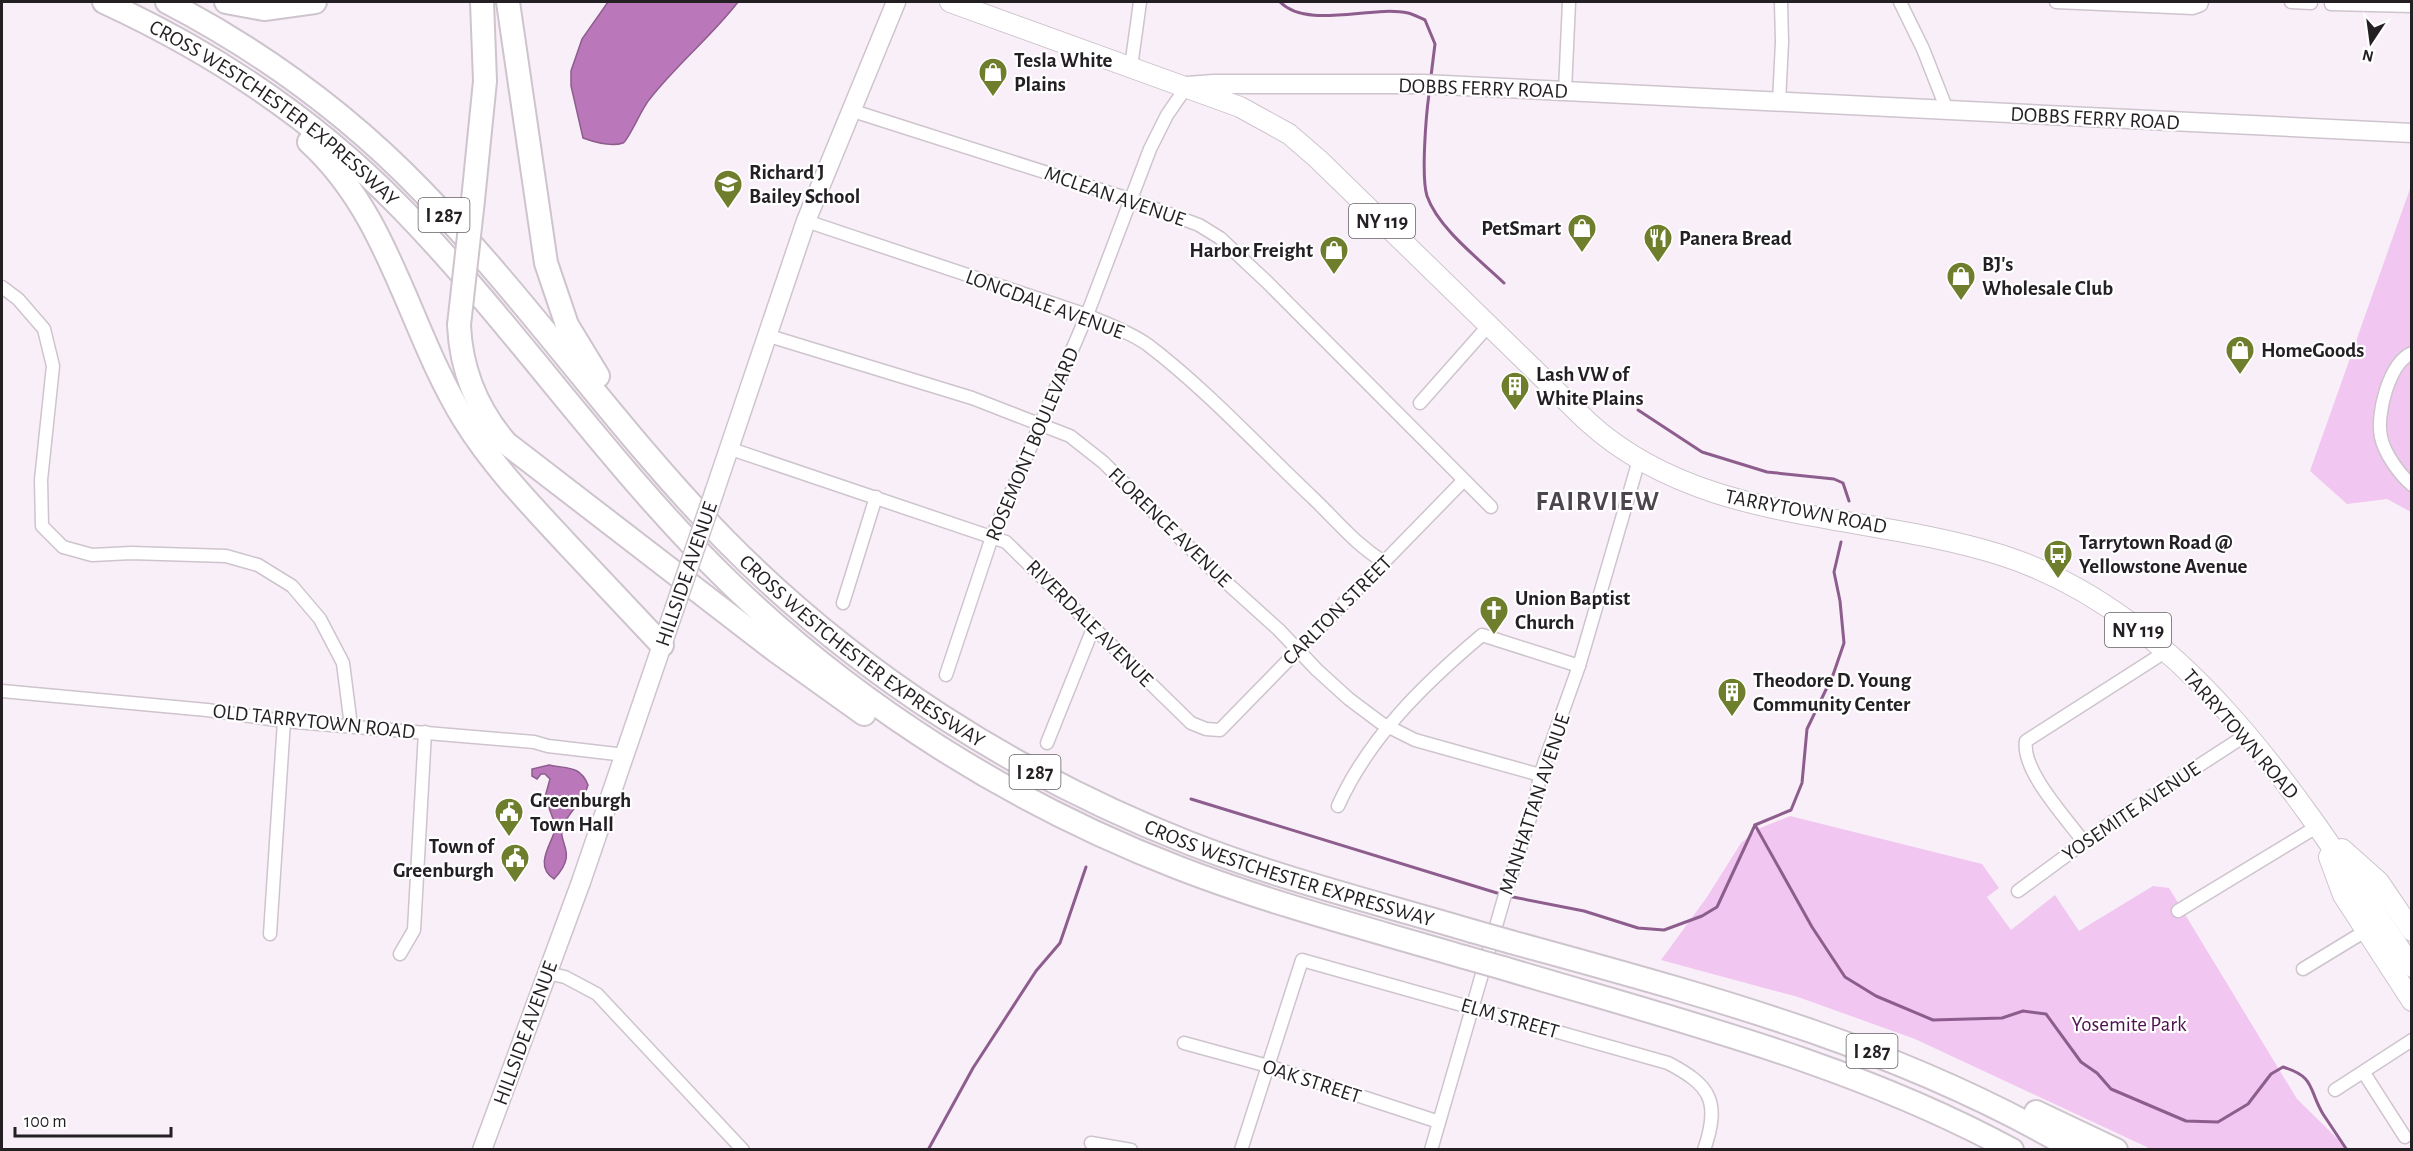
<svg xmlns="http://www.w3.org/2000/svg" width="2413" height="1151" viewBox="0 0 2413 1151" font-family="'Alegreya Sans',sans-serif">
<rect width="100%" height="100%" fill="#f9eff9"/>
<!-- green -->
<g fill="#f1c6f0">
<polygon points="2411,186 2411,512 2387,499 2347,504 2310,471"/>
<polygon points="1790,816 1982,864 1999,888 1987,897 2011,930 2055,895 2079,931 2153,886 2169,888 2297,1099 2348,1149 2151,1149 1915,1039 1798,997 1661,960 1707,897 1741,843 1758,829"/>
</g>
<!-- water -->
<g fill="#ba78ba" stroke="#8d5d8d" stroke-width="1.5">
<path d="M 608,2 L 738,2 C 711,37 676,65 649,100 C 642,108 628,141 623,143 C 611,147 594,142 583,138 L 571,86 L 571,71 L 582,39 Z"/>
<path d="M 549,765 C 567,769 580,765 588,785 C 584,801 569,811 563,826 C 556,843 580,852 554,879 C 533,865 552,844 556,827 L 545,797 L 550,779 L 545,774 L 541,774 L 537,779 L 532,776 L 532,769 Z"/>
</g>
<g fill="none" stroke-linecap="round" stroke-linejoin="round">
<!-- stream -->
<g stroke="#8d5d8d" stroke-width="3">
<path d="M 1280,2 C 1308,30 1371,5 1408,13 C 1413,14 1420,18 1425,20 L 1435,44 L 1431,76"/>
<path d="M 1429,94 C 1426,116 1421,177 1427,196 C 1438,228 1480,260 1504,283"/>
<polyline points="1638,410 1702,452 1767,472 1834,479 1843,483 1849,501"/>
<polyline points="1191,799 1497,893"/>
<path d="M 1755,825 L 1812,927 L 1845,977 L 1876,996 L 1933,1020 L 2002,1018 L 2023,1011 L 2046,1014 L 2081,1062 L 2097,1073 L 2111,1089 L 2186,1121 L 2218,1122 L 2248,1104 L 2271,1074 L 2283,1067 C 2316,1077 2308,1089 2323,1114 C 2331,1126 2339,1138 2347,1150"/>
<polyline points="1513,897 1584,911 1638,928 1664,930 1702,916 1717,907 1755,825 1791,810 1802,783 1807,729 1833,675 1844,643 1840,601 1834,572 1841,542"/>
<polyline points="928,1150 973,1068 1036,971 1060,943 1086,867"/>
</g>
<!-- street casing -->
<g stroke="#cec4cd" stroke-width="15">
<g id="street">
<polyline points="1900,2 1923,49 1947,110"/>
<polyline points="2056,2 2193,8 2201,5 2202,2"/>
<polyline points="2291,2 2311,3"/>
<polyline points="2331,4 2412,6"/>
<polyline points="1131,67 1140,2"/>
<polyline points="1565,91 1569,2"/>
<polyline points="1779,102 1782,42 1781,2"/>
<polyline points="850,110 1132,200 1199,225 1220,238 1267,282 1491,507"/>
<path d="M 806,221 L 1087,315 C 1107,324 1130,332 1148,345 C 1207,390 1259,447 1313,498 C 1338,522 1355,544 1384,562"/>
<polyline points="2,287 18,299 44,329 53,366 41,480 42,526 63,547 92,555 131,553 226,556 258,565 292,586 320,619 343,663 351,726"/>
<polyline points="766,335 972,398 1070,436 1103,462 1207,565 1279,630 1317,670 1349,699 1381,723 1415,740 1540,775"/>
<path d="M 2412,353 C 2389,363 2376,414 2381,437 C 2384,453 2400,475 2412,485"/>
<polyline points="1420,403 1489,325"/>
<polyline points="728,448 1006,542 1191,723 1206,729 1220,730 1464,480"/>
<polyline points="843,603 876,497"/>
<polyline points="946,675 992,537 1087,315 1150,149 1167,115 1187,86"/>
<polyline points="2,691 207,710 284,721 534,742 548,746 625,755"/>
<polyline points="1047,743 1094,626"/>
<path d="M 1338,806 C 1369,737 1425,683 1482,635 L 1579,666"/>
<path d="M 2083,841 C 2066,818 2021,770 2026,741 L 2165,652"/>
<polyline points="2018,891 2112,822 2246,735"/>
<polyline points="2178,911 2318,826"/>
<polyline points="270,934 284,721"/>
<polyline points="400,954 414,930 425,732"/>
<polyline points="2303,969 2367,930"/>
<polyline points="547,973 565,977 597,994 743,1150"/>
<polyline points="1184,1043 1268,1066 1439,1122"/>
<polyline points="2364,1073 2405,1137"/>
<polyline points="2335,1090 2412,1040"/>
<polyline points="1091,1143 1131,1150"/>
<path d="M 1241,1150 L 1302,960 L 1668,1063 C 1710,1085 1721,1101 1704,1150"/>
<polyline points="1431,1150 1507,888 1535,803 1540,775 1579,666 1639,460"/>
</g>
</g>
<!-- secondary casing -->
<g stroke="#cec4cd" stroke-width="21">
<g id="secondary">
<polyline points="1187,86 1214,84 1423,84 2412,133"/>
<polyline points="715,490 806,221 896,2"/>
<polyline points="482,1150 581,882 674,610"/>
</g>
</g>
<!-- primary casing -->
<g stroke="#cec4cd" stroke-width="22">
<g id="primary">
<path d="M 950,2 L 1240,107 L 1289,134 L 1318,159 L 1587,421 C 1700,525 1863,511 2001,555 C 2192,616 2307,810 2412,967"/>
<polyline points="2342,849 2379,882 2412,931"/>
<polyline points="2329,857 2343,895 2412,1001"/>
</g>
</g>
<!-- highway casing -->
<g stroke="#cec4cd" stroke-width="26">
<g id="highway">
<path id="s1" d="M 104,2 C 215,53 318,122 403,210 C 518,329 610,467 729,582 C 857,706 1013,804 1179,868 C 1272,904 1369,929 1464,957"/>
<path id="s2" d="M 167,2 C 261,51 349,115 423,192 C 530,302 617,430 725,540 C 856,673 1016,775 1189,843 C 1281,879 1378,903 1472,931"/>
<polyline points="226,2 264,9 315,2"/>
<polyline points="508,2 546,263 567,325 598,376"/>
<path d="M 309,142 C 391,217 408,329 465,421 C 493,466 530,504 566,543 C 598,577 630,611 662,645"/>
<polyline points="473,200 485,81 482,2"/>
<path d="M 459,325 C 461,370 476,408 506,443 L 776,651 L 864,714"/>
<path d="M 1511,942 C 1707,996 1898,1046 2075,1150"/>
<path d="M 1503,968 C 1676,1020 1852,1063 2012,1150"/>
<polyline points="2036,1112 2116,1150"/>
</g>
</g>
<!-- street -->
<use href="#street" stroke="#fff" stroke-width="12"/>
<!-- secondary -->
<use href="#secondary" stroke="#fff" stroke-width="18"/>
<!-- primary -->
<use href="#primary" stroke="#fff" stroke-width="20"/>
<!-- highway -->
<use href="#highway" stroke="#fff" stroke-width="22"/>
<!-- secondary-bridge casing -->
<g stroke="#cec4cd" stroke-width="21" stroke-linecap="butt">
<polyline id="secondary-bridge" points="674,610 715,490"/>
</g>
<!-- highway-bridge casing -->
<g stroke="#cec4cd" stroke-width="26" stroke-linecap="butt">
<g id="highway-bridge">
<polyline points="459,325 473,200"/>
<polyline points="1472,931 1511,942"/>
<polyline points="1464,957 1503,968"/>
</g>
</g>
<!-- secondary-bridge -->
<use href="#secondary-bridge" stroke="#fff" stroke-width="18"/>
<!-- highway-bridge -->
<use href="#highway-bridge" stroke="#fff" stroke-width="22"/>
</g>
<!-- icons -->
<defs>
<g id="shop-pin" transform="scale(1.5)"><path d="M0 17L-7.5 6A9.5 9.5 0 1 1 7.5 6Z" fill="#6f7e2d" stroke="#fff"/><path d="M-5-2.5h2.3a2.7 3.5 0 0 1 5.4 0H5L5.5 6h-11ZM-1.5-2.5h3a1.5 2.3 0 0 0-3 0Z" fill="#fff"/></g>
<g id="school-pin" transform="scale(1.5)"><path d="M0 17L-7.5 6A9.5 9.5 0 1 1 7.5 6Z" fill="#6f7e2d" stroke="#fff"/><path d="M0-5L7-2L0 1L-7-2ZM-4 1L0 2.5L4 1V4Q0 6-4 4Z" fill="#fff"/></g>
<g id="restaurant-pin" transform="scale(1.5)"><path d="M0 17L-7.5 6A9.5 9.5 0 1 1 7.5 6Z" fill="#6f7e2d" stroke="#fff"/><path d="M-5-6h1v4h1v-4h1v4h1v-4h1v5L-1.5 .5V6h-2V.5L-5-1ZM5-6V6H3V1.5H1.5Q1.5-4 5-6Z" fill="#fff"/></g>
<g id="building-pin" transform="scale(1.5)"><path d="M0 17L-7.5 6A9.5 9.5 0 1 1 7.5 6Z" fill="#6f7e2d" stroke="#fff"/><path d="M-4-6H4V6H1V3H-1V6H-4ZM-2.5-4.3h1.7v1.8h-1.7ZM.8-4.3h1.7v1.8H.8ZM-2.5-1h1.7V.8h-1.7ZM.8-1h1.7V.8H.8Z" fill="#fff"/></g>
<g id="bus-pin" transform="scale(1.5)"><path d="M0 17L-7.5 6A9.5 9.5 0 1 1 7.5 6Z" fill="#6f7e2d" stroke="#fff"/><path d="M-5-6H5V4H4V6H2V4H-2V6H-4V4H-5ZM-3.5-4V0h7V-4ZM-3.5 1.2v1.5H-2V1.2ZM2 1.2v1.5H3.5V1.2Z" fill="#fff"/></g>
<g id="church-pin" transform="scale(1.5)"><path d="M0 17L-7.5 6A9.5 9.5 0 1 1 7.5 6Z" fill="#6f7e2d" stroke="#fff"/><path d="M-1.2-6h2.4v3.5h3.3v2.4h-3.3V6h-2.4V-.1h-3.3v-2.4h3.3Z" fill="#fff"/></g>
<g id="civic-pin" transform="scale(1.5)"><path d="M0 17L-7.5 6A9.5 9.5 0 1 1 7.5 6Z" fill="#6f7e2d" stroke="#fff"/><path d="M-.6-6.5H3V-4.5H.6V-3L4-1V1h2V6H-6V1h2V-1L-.6-3ZM-1.2 2.5V6h2.4V2.5Z" fill="#fff"/></g>
</defs>
<g fill-rule="evenodd">
<use href="#shop-pin" x="993" y="72"/>
<use href="#school-pin" x="728" y="184"/>
<use href="#shop-pin" x="1582" y="228"/>
<use href="#restaurant-pin" x="1658" y="238"/>
<use href="#shop-pin" x="1334" y="250"/>
<use href="#shop-pin" x="1961" y="276"/>
<use href="#shop-pin" x="2240" y="350"/>
<use href="#building-pin" x="1515" y="386"/>
<use href="#bus-pin" x="2058" y="554"/>
<use href="#church-pin" x="1494" y="610"/>
<use href="#building-pin" x="1732" y="692"/>
<use href="#civic-pin" x="509" y="812"/>
<use href="#civic-pin" x="515" y="858"/>
</g>
<g text-anchor="middle" stroke-width="4.5" stroke-linejoin="round" paint-order="stroke">
<!-- shield labels -->
<g fill="#fff" stroke="#656265" stroke-width="1.5">
<rect x="418.5" y="198" width="51" height="34" rx="4.5"/>
<rect x="1349" y="204" width="66" height="34" rx="4.5"/>
<rect x="2105" y="613" width="66" height="34" rx="4.5"/>
<rect x="1009.5" y="755" width="51" height="34" rx="4.5"/>
<rect x="1846.5" y="1034" width="51" height="34" rx="4.5"/>
</g>
<g font-size="20" font-weight="bold" fill="#231f23">
<text x="444" y="222">I 287</text>
<text x="1382" y="228">NY 119</text>
<text x="2138" y="637">NY 119</text>
<text x="1035" y="779">I 287</text>
<text x="1872" y="1058">I 287</text>
</g>
<!-- poi labels -->
<g font-size="21" font-weight="bold" fill="#231f23" stroke="#fff" text-anchor="start">
<text x="1014" y="67">Tesla White<tspan x="1014" dy="24">Plains</tspan></text>
<text x="749" y="179">Richard J<tspan x="749" dy="24">Bailey School</tspan></text>
<text x="1561" y="235" text-anchor="end">PetSmart</text>
<text x="1679" y="245">Panera Bread</text>
<text x="1313" y="257" text-anchor="end">Harbor Freight</text>
<text x="1982" y="271">BJ's<tspan x="1982" dy="24">Wholesale Club</tspan></text>
<text x="2261" y="357">HomeGoods</text>
<text x="1536" y="381">Lash VW of<tspan x="1536" dy="24">White Plains</tspan></text>
<text x="2079" y="549">Tarrytown Road @<tspan x="2079" dy="24">Yellowstone Avenue</tspan></text>
<text x="1515" y="605">Union Baptist<tspan x="1515" dy="24">Church</tspan></text>
<text x="1753" y="687">Theodore D. Young<tspan x="1753" dy="24">Community Center</tspan></text>
<text x="530" y="807">Greenburgh<tspan x="530" dy="24">Town Hall</tspan></text>
<text x="494" y="853" text-anchor="end">Town of<tspan x="494" dy="24">Greenburgh</tspan></text>
</g>
<!-- street labels -->
<g font-size="21" fill="#231f23" stroke="#fff">
<text transform="translate(1483 88) rotate(2)" y="7">DOBBS FERRY ROAD</text>
<text dy="7" stroke="none"><textPath href="#s1" startOffset="204">CROSS WESTCHESTER EXPRESSWAY</textPath></text>
<text transform="translate(2095 118) rotate(3)" y="7">DOBBS FERRY ROAD</text>
<text transform="translate(1115 196) rotate(19)" y="7">MCLEAN AVENUE</text>
<text transform="translate(1045 304) rotate(20)" y="7">LONGDALE AVENUE</text>
<text transform="translate(1032 444) rotate(-67)" y="7">ROSEMONT BOULEVARD</text>
<text transform="translate(1806 511) rotate(11)" y="7">TARRYTOWN ROAD</text>
<text transform="translate(1170 527) rotate(44)" y="7">FLORENCE AVENUE</text>
<text transform="translate(686 574) rotate(-71)" y="7">HILLSIDE AVENUE</text>
<text transform="translate(1337 610) rotate(-45)" y="7">CARLTON STREET</text>
<text transform="translate(1090 623) rotate(45)" y="7">RIVERDALE AVENUE</text>
<text dy="7" stroke="none"><textPath href="#s2" startOffset="958">CROSS WESTCHESTER EXPRESSWAY</textPath></text>
<text transform="translate(314 721) rotate(6)" y="7">OLD TARRYTOWN ROAD</text>
<text transform="translate(2241 734) rotate(49)" y="7">TARRYTOWN ROAD</text>
<text transform="translate(1534 804) rotate(-72)" y="7">MANHATTAN AVENUE</text>
<text transform="translate(2131 811) rotate(-34)" y="7">YOSEMITE AVENUE</text>
<text dy="7" stroke="none"><textPath href="#s2" startOffset="1444">CROSS WESTCHESTER EXPRESSWAY</textPath></text>
<text transform="translate(1510 1018) rotate(16)" y="7">ELM STREET</text>
<text transform="translate(525 1033) rotate(-70)" y="7">HILLSIDE AVENUE</text>
<text transform="translate(1312 1081) rotate(18)" y="7">OAK STREET</text>
</g>
<!-- park labels -->
<g font-size="21" fill="#4e1250" stroke="#fff">
<text x="2129" y="1031">Yosemite Park</text>
</g>
<!-- district labels -->
<g font-size="27" font-weight="bold" letter-spacing="1.5" fill="#4d454d" stroke="#fff">
<text x="1598" y="510">FAIRVIEW</text>
</g>
</g>
<!-- border -->
<rect width="2413" height="1151" fill="none" stroke="#231f23" stroke-width="6"/>
<!-- north arrow -->
<g transform="translate(2371 42) rotate(193)" stroke="#ffffff" stroke-width="4.5" paint-order="stroke">
<path d="M0-4.5L10 22L0 15L-10 22Z" fill="#231f23"/>
<text y="-9" font-size="16" font-weight="bold" text-anchor="middle" fill="#231f23">N</text>
</g>
<!-- scale -->
<path d="M15 1127v9h156v-9" fill="none" stroke="#231f23" stroke-width="3"/>
<text x="24" y="1127" font-size="18" fill="#231f23" stroke="#ffffff" stroke-width="4.5" paint-order="stroke">100 m</text>
</svg>
